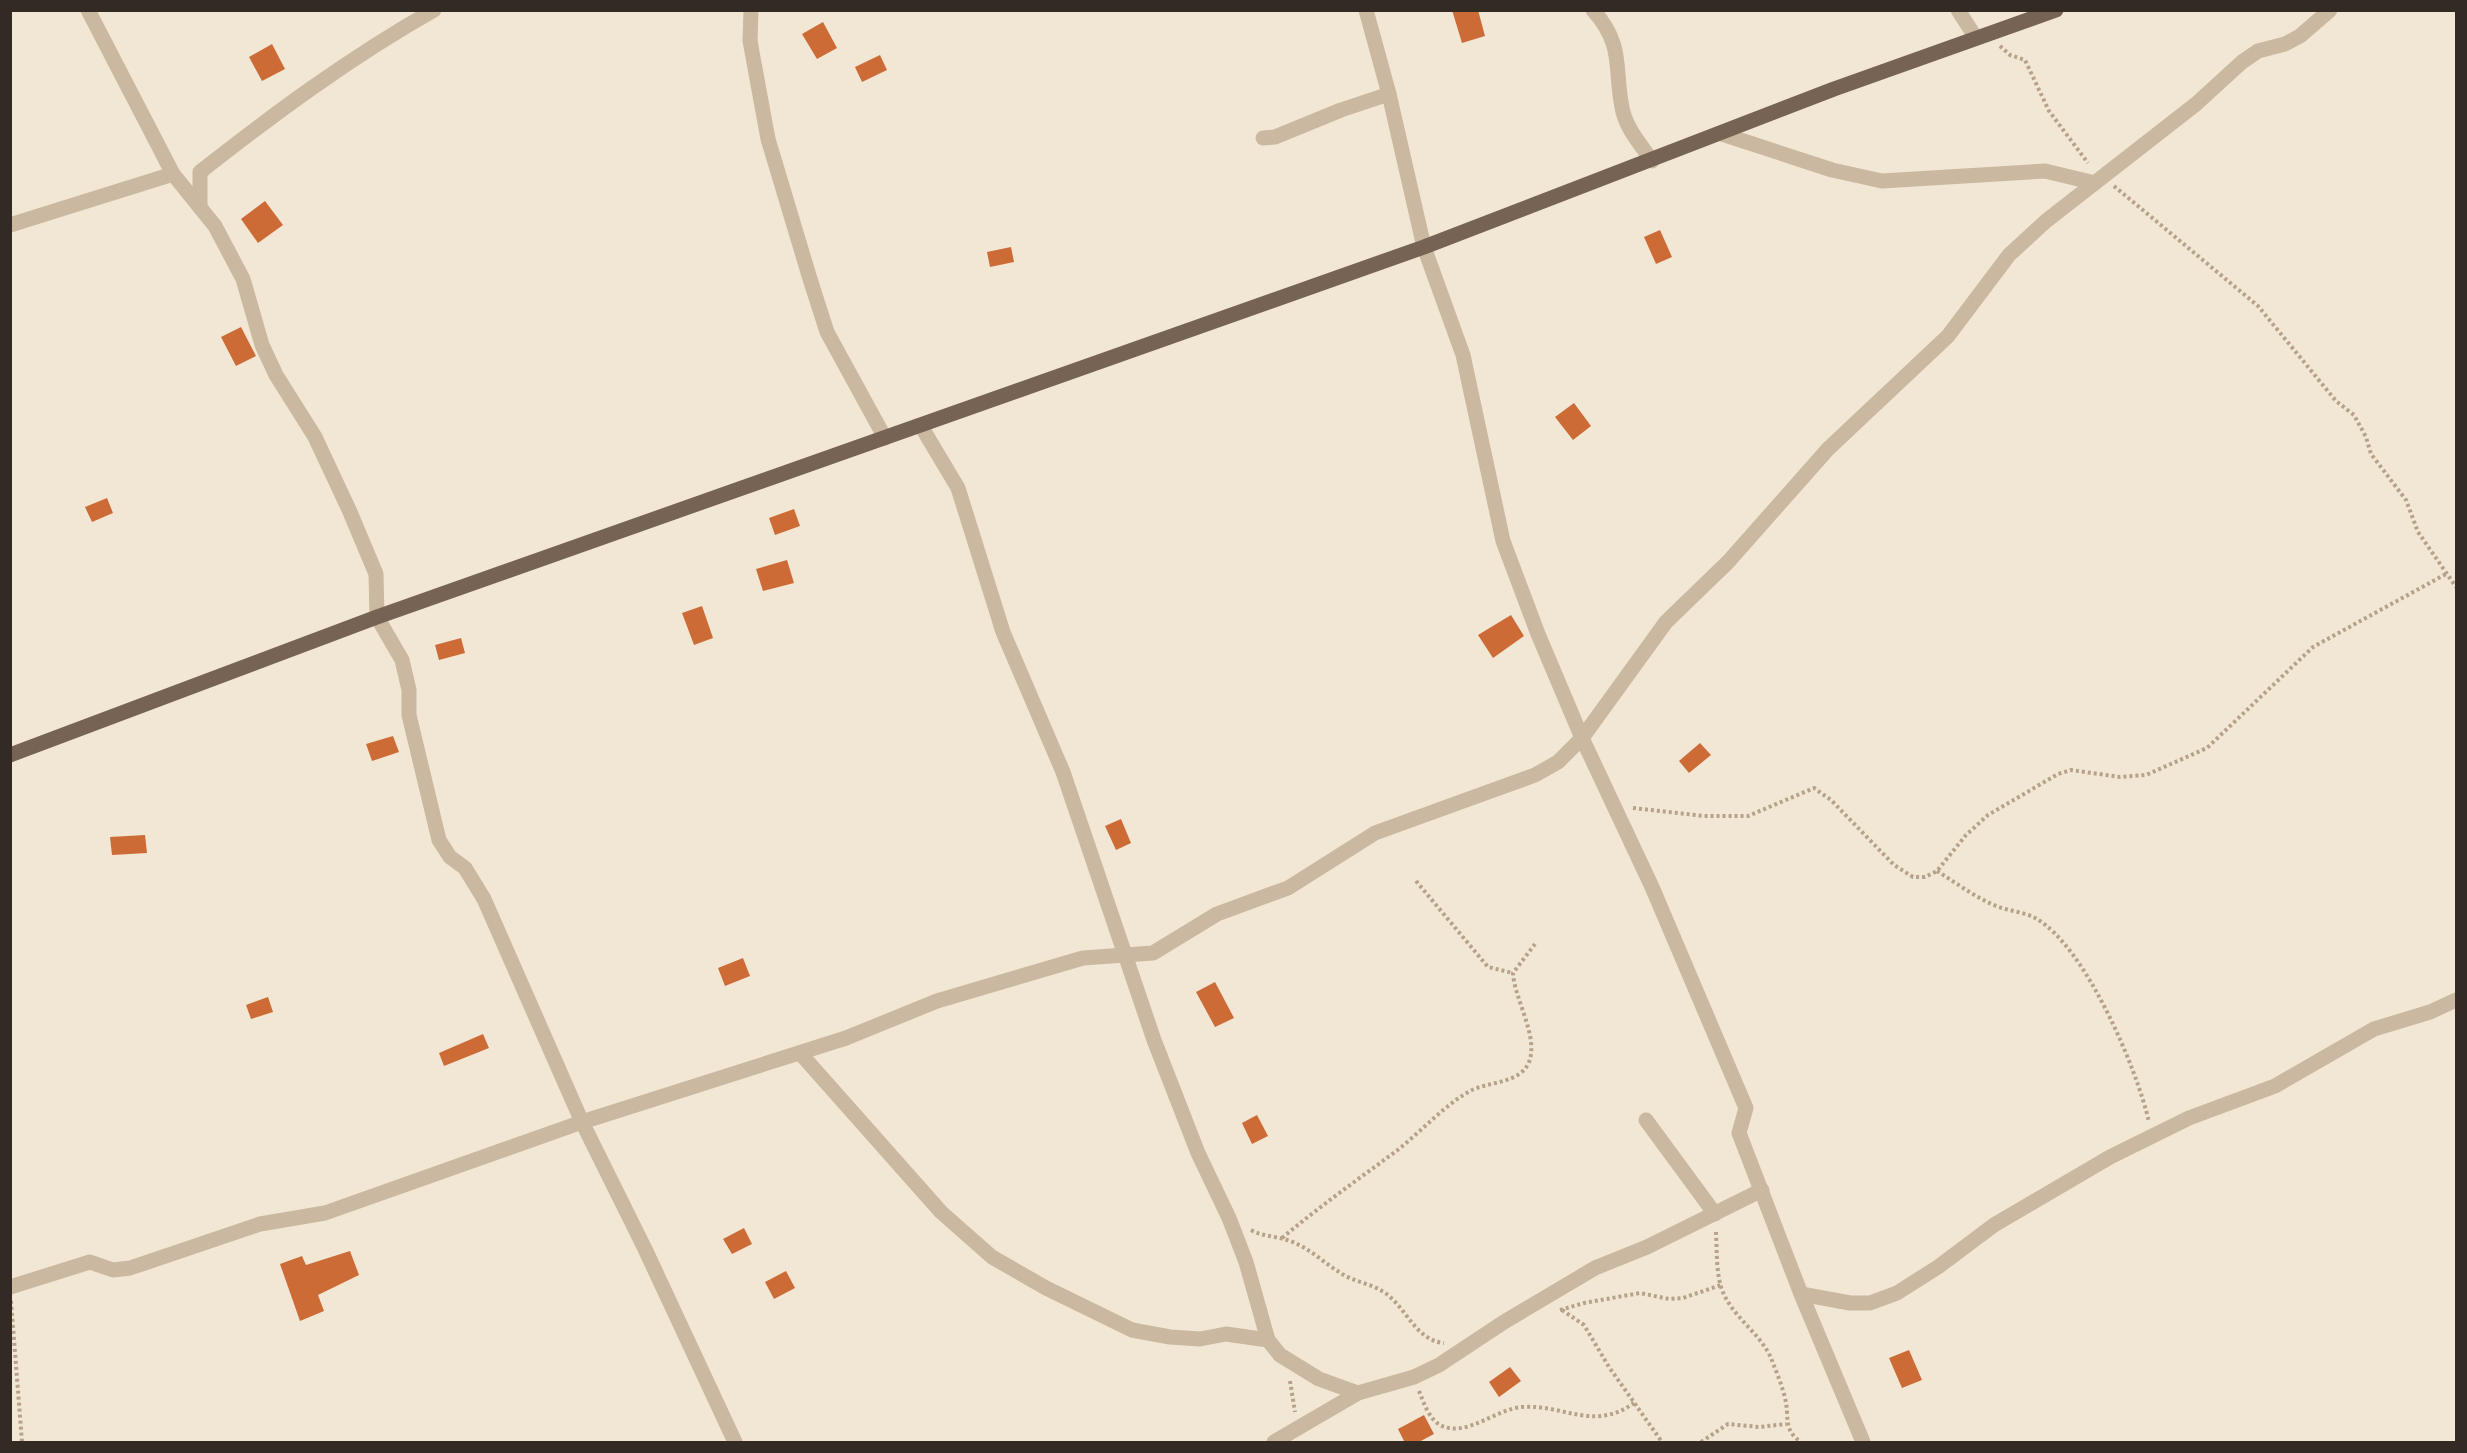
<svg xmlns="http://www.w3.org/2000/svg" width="2467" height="1453" viewBox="0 0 2467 1453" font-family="'Titillium Web',sans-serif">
<rect width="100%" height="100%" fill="#f2e7d4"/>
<!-- building -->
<g fill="#cd6b37">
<polygon points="1452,10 1478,10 1485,36 1462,43"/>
<polygon points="823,22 837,48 817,59 802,34"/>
<polygon points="272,44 285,69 262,81 249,57"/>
<polygon points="880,55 887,70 862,82 855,67"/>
<polygon points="265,201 283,225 258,243 241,219"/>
<polygon points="1660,230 1672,257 1656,264 1644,237"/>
<polygon points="1011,247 1014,262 990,267 987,252"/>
<polygon points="241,327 256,356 236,366 221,337"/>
<polygon points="1574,403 1591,426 1573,440 1555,417"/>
<polygon points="107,498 113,513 92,522 85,507"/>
<polygon points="794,509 800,526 775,535 769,518"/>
<polygon points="787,560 794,583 763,591 756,569"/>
<polygon points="702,606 713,638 694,645 682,613"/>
<polygon points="1511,615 1524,636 1493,658 1478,635"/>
<polygon points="461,638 465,653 439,660 435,645"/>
<polygon points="393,736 399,752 372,761 366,744"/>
<polygon points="1700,743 1711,755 1689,773 1679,761"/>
<polygon points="1121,819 1131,843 1116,850 1105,826"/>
<polygon points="145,835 147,853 112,855 110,837"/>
<polygon points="743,958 750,976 725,986 718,968"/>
<polygon points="1215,982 1234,1018 1215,1027 1196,992"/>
<polygon points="268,997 273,1012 251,1019 246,1005"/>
<polygon points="483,1034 489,1048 444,1066 439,1053"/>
<polygon points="1257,1115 1268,1136 1252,1144 1242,1123"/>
<polygon points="744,1228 752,1244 732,1254 723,1239"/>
<polygon points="350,1251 359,1275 318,1295 324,1311 300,1321 280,1264 302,1256 306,1265"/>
<polygon points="786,1271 795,1288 774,1299 765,1282"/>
<polygon points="1909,1350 1922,1380 1902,1388 1889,1358"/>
<polygon points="1510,1367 1521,1381 1499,1397 1489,1382"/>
<polygon points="1424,1415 1434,1434 1417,1443 1405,1443 1398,1429"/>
</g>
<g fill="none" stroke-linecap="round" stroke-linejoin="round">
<!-- path -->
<g stroke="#b6a28b" stroke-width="4" stroke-dasharray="3 3" stroke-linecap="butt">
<polyline points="2000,46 2010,55 2025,60 2049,111 2088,163"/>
<polyline points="2114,186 2258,306 2336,401 2354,415 2366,437 2371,454 2406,500 2418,532 2456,587"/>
<polyline points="1633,808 1704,816 1748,816 1814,788 1831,800 1894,865 1913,877 1925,877 1937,871 1966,835 1988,815 2058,774 2071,770 2120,777 2146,775 2207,748 2313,647 2446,574"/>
<path d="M 1937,871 C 1956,883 1975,897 1996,906 C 2009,911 2024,912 2035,918 C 2085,945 2137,1069 2149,1122"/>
<polyline points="1416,881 1488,967 1513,973"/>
<path d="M 1251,1230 C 1264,1237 1277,1236 1290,1241 C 1310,1248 1326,1265 1344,1275 C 1356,1282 1371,1284 1382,1291 C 1406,1305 1414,1340 1444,1343"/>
<path d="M 1716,1232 C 1717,1249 1716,1270 1721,1287 C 1731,1317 1759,1331 1771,1358 C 1776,1371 1782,1385 1785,1398 C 1790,1417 1782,1429 1801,1442"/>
<path d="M 1282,1238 C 1319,1207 1357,1180 1395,1152 C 1420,1133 1442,1107 1470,1091 C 1489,1081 1520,1084 1529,1062 C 1539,1037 1514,998 1513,973 L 1535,944"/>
<polyline points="11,1301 22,1442"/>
<polyline points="1560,1310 1584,1303 1640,1293 1669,1299 1683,1298 1721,1285"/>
<polyline points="1562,1310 1584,1325 1609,1367 1662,1442"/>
<polyline points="1290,1381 1295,1412"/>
<path d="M 1419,1391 C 1424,1403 1429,1420 1442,1426 C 1467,1437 1496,1409 1522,1407 C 1564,1404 1593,1432 1634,1403"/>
<polyline points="1701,1442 1728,1424 1759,1427 1786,1424"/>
</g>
<!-- minor -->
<g stroke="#cab8a0" stroke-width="15">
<polyline points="751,10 750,41 768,139 810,279 827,332 885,438"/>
<polyline points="1366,10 1389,94 1424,247 1463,355 1503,541 1538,634 1582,738 1652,887 1746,1108 1739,1133 1801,1294 1863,1442"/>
<path d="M 1593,10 C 1626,47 1613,70 1623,112 C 1628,131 1642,146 1652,161"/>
<polyline points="1958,10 1976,38"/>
<polyline points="1722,134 1832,170 1882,181 2045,171 2095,183"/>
<polyline points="1263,138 1275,137 1341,110 1389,94"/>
<path d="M 200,207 L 200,172 C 275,113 351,57 434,10"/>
<polyline points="10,225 173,174"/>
<polyline points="921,426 958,488 1003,632 1063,772 1154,1040 1198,1153 1229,1218 1246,1262 1268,1340 1280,1355 1319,1379 1358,1393 1414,1377 1439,1365 1504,1322 1595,1268 1647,1247 1762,1190"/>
<polyline points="800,1053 941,1212 992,1257 1046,1288 1132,1330 1170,1337 1200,1339 1226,1334 1268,1340"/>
<polyline points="1646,1120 1715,1214"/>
<polyline points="10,1287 90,1262 113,1270 130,1268 260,1224 325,1213 582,1122 484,899 465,868 450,857 439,840 409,715 409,690 402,660 377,617 376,574 350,512 315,437 276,375 262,345 243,279 215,226 173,174 88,10"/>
<polyline points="1801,1294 1850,1303 1870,1303 1897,1293 1938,1267 1994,1225 2110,1157 2189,1118 2275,1086 2374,1029 2430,1012 2456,1000"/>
<polyline points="735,1442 645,1249 582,1122 846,1038 937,1001 1025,975 1083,958 1153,953 1217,914 1288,888 1375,833 1535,775 1558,762 1582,738 1666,622 1728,562 1828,449 1948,336 2009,255 2046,221 2196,104 2242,62 2258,51 2285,44 2300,36 2330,10"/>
<polyline points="1274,1442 1358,1393"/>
</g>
<!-- major -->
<polyline stroke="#766354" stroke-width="15" points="10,755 377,617 1424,247 1834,89 2056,10"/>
</g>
<!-- border -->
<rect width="2467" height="1453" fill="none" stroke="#332a24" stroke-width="24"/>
</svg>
